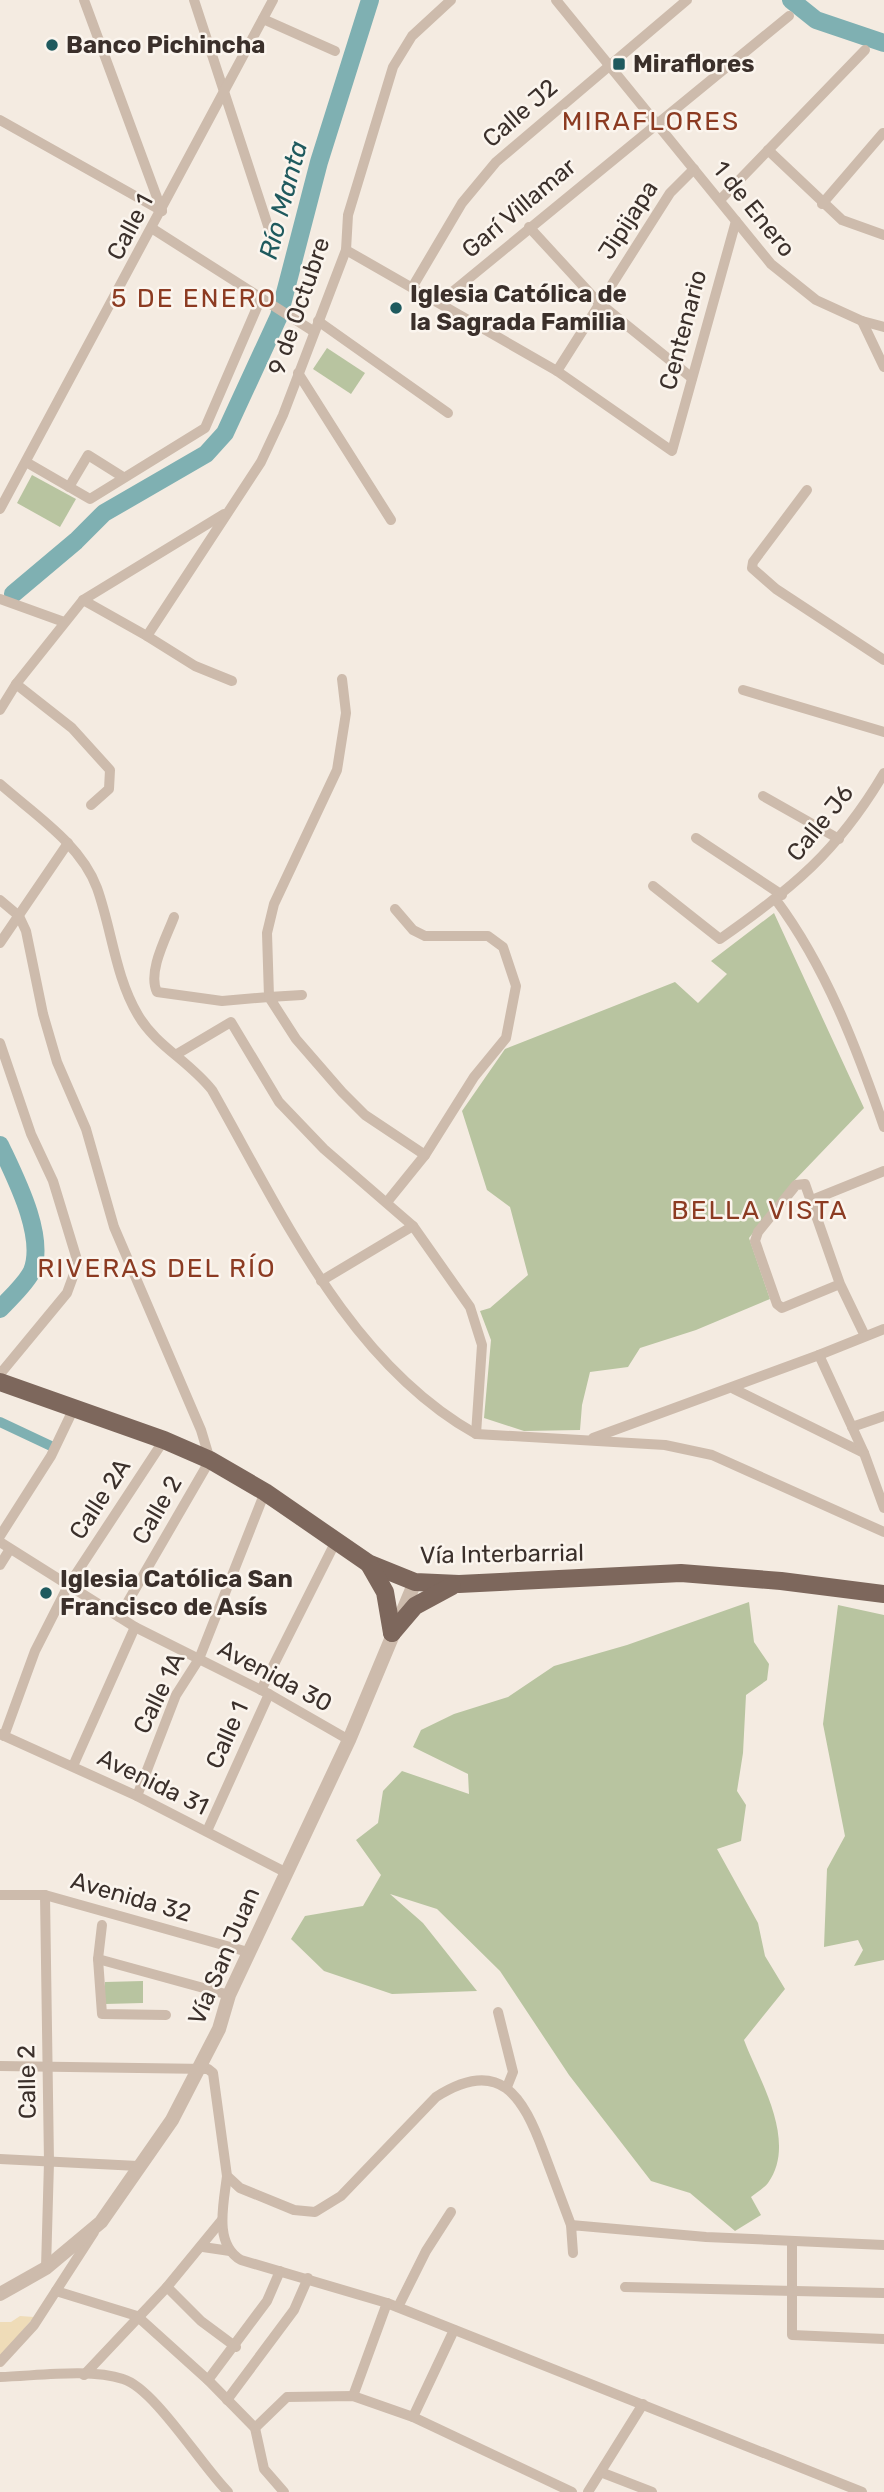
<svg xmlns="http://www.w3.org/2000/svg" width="884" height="2492" viewBox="0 0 884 2492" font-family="Rubik,sans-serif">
<rect width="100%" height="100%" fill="#f4ebe1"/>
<!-- green -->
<g fill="#b8c4a0">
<polygon points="327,348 365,373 351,394 313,369"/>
<polygon points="32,475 76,499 60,527 17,503"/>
<polygon points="774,913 864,1108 794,1181 749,1238 770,1299 696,1330 640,1348 628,1367 590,1372 582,1405 580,1430 524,1431 484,1418 491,1340 480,1311 490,1308 528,1275 510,1207 487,1190 462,1111 505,1049 675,982 698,1003 727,974 711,961"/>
<path d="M 749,1602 L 754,1642 L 769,1664 L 767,1680 L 746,1695 L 743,1753 L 737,1791 L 746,1805 L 741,1841 L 717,1849 L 758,1923 L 765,1956 L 785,1989 L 744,2040 C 759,2080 798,2141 768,2183 C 764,2188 756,2193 751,2197 L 761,2215 L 735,2231 L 690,2193 L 651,2181 L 569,2075 L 500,1971 L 437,1909 L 390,1894 L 423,1923 L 477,1991 L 392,1994 L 324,1971 L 291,1939 L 305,1916 L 363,1906 L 381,1875 L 356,1840 L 378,1823 L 383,1791 L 402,1771 L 469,1794 L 468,1774 L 413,1747 L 421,1730 L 454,1714 L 508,1697 L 554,1666 L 627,1645 Z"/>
<polygon points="838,1605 884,1615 884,1960 854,1966 863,1950 858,1940 824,1947 827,1869 845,1836 823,1724"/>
<polygon points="143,1981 143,2003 105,2004 105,1982"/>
</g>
<!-- sand -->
<polygon fill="#efdcb8" points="20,2316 34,2317 0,2357 0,2322 11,2322"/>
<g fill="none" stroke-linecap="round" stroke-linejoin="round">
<!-- canal -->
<polyline stroke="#7fb0b2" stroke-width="10" points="0,1422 51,1446"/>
<!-- river -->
<g stroke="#7fb0b2" stroke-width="18">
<polyline points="791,0 816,20 884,43"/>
<polyline points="13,594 76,541 104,513 206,454 225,433 279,316 319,162 370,0"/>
<path d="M 0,1145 C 15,1177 46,1236 32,1271 C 26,1284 10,1298 0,1309"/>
</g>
<!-- minor -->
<g stroke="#cdbbac" stroke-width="10">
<polyline points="84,0 162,211"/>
<polyline points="194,0 273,241"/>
<polyline points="556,0 771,264 816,300 862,321 884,327"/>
<polyline points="263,19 335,51"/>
<polyline points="0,120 162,211"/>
<polyline points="768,150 842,220 884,235"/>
<polyline points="720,200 865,50"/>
<polyline points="822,204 883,133"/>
<polyline points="529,227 598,302 692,378"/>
<polyline points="153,229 313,331"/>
<polyline points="346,250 557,371 672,451 736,221"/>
<polyline points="413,286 462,203 496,162 687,0"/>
<polyline points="440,302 789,16"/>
<polyline points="318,321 448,413"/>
<polyline points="862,321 884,367"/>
<polyline points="557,371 670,193 694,169"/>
<polyline points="298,373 391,520"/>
<polyline points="26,462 90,499 205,428 261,298"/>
<polyline points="69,487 88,455 123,477"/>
<polyline points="807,490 753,562 752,568 776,589 884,660"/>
<polyline points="0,509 273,0"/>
<polyline points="0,599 64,622"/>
<polyline points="83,600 147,636 261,462 283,415 346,250 348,215 393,67 412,36 451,0"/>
<polyline points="147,636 195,666 232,681"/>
<polyline points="16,684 72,728 110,770 109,789 91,805"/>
<polyline points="743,690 884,732"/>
<polyline points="0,710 16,684 83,600 224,514"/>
<path d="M 0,784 C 34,814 81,844 97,888 C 112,930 115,976 138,1015 C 156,1046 188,1060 212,1090 C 282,1213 348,1362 476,1434 L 665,1445 L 712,1455 L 884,1532"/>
<polyline points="763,796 839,839"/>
<polyline points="696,838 782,895"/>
<path d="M 653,886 L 720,939 C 793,888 838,851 884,773"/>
<polyline points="0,900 19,916 26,931 43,1014 57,1062 86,1129 114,1227 201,1430 210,1460 119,1617"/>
<path d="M 776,900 C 826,967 857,1049 884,1127"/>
<polyline points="395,909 413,930 425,936 488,936 503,947 516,986 506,1038 474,1077 425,1155"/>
<path d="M 174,917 C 167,936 147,972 157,992 L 222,1001 L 269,997 L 267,933 L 274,904 L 337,770 L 346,713 L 342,679"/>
<polyline points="0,943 68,843"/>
<polyline points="302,995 269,997 296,1039 342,1092 365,1115 425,1155 387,1202"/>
<polyline points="0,1043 31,1134 53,1181 78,1263 67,1293 0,1374"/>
<polyline points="177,1054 231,1022 279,1102 324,1149 413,1226 470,1307 482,1345 476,1434"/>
<polyline points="812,1200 884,1171"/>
<polyline points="321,1281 413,1226"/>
<polyline points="840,1284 782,1308 777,1304 755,1241 758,1232 796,1185 805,1184 840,1284 865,1336"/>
<polyline points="819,1355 884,1329"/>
<polyline points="734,1389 864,1453"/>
<polyline points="852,1427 884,1416"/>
<polyline points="593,1438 819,1355 864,1453 884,1508"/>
<polyline points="0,1536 51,1456 73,1410"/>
<polyline points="0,1542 135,1627 269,1694 349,1740"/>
<polyline points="0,1565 10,1549"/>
<polyline points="261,1690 335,1543"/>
<polyline points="0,1734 137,1796 285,1872"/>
<polyline points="4,1736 35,1651 68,1586 164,1440"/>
<polyline points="73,1766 135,1627"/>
<polyline points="137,1796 176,1695 199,1659 265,1492"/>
<polyline points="207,1831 269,1694"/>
<polyline points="0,1895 45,1895 248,1952"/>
<polyline points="45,1895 49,2162 46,2268"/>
<polyline points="102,1925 98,1959 102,2014 166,2015"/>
<polyline points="98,1959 229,1995"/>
<polyline points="498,2012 513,2072 507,2087"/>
<path d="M 0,2066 L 208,2069 L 213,2073 L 227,2176 L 240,2188 L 294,2210 L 315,2212 L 341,2196 L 436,2097 C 500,2056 523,2096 544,2153 C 553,2177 562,2201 571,2225"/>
<polyline points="0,2159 138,2166"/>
<path d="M 227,2176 C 224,2202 213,2244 241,2260 L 387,2303 L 862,2492"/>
<polyline points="792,2242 792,2335 884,2339"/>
<polyline points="203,2247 230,2251"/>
<polyline points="573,2253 571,2225 706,2237 884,2245"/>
<polyline points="167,2287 201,2321 236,2347"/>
<polyline points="625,2287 884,2293"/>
<polyline points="56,2291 137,2316 208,2380 255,2428 264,2469 284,2492"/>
<polyline points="398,2307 426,2251 451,2212"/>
<polyline points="0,2362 34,2325 94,2232"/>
<polyline points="84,2375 167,2287 222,2220"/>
<path d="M 0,2377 C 36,2376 90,2368 123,2379 C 154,2388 201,2465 228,2492"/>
<polyline points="208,2380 267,2301 280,2271"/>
<polyline points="353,2396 387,2303"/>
<polyline points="227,2400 294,2310 308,2278"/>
<polyline points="413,2417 454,2330"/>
<polyline points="255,2428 287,2397 353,2396 413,2417 572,2492"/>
<polyline points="603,2473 652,2492"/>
<polyline points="588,2492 643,2404"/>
</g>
<!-- tertiary -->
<polyline stroke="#cdbbac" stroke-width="14" points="0,2294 46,2268 101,2222 172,2120 219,2029 229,1995 349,1740 415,1582"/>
<!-- primary -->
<g stroke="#7d675c" stroke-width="18">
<polyline points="0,1382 164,1440 210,1460 265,1492 368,1563 415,1582 459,1584 681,1573 781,1581 884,1594"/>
<polyline points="369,1564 385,1592 392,1633"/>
<polyline points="392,1633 415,1606 452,1586"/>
</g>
</g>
<!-- markers -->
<g fill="#1f5a5e" stroke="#fbf5ee" stroke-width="2.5">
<circle cx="52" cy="45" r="7"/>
<rect x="612" y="57" width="14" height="14" rx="3.5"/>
<circle cx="396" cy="308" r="7"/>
<circle cx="46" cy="1593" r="7"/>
</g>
<g text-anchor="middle" stroke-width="5" stroke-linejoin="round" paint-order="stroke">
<!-- poi labels -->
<g font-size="24" font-weight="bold" fill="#3b302b" stroke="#fbf5ee" text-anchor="start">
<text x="66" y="53">Banco Pichincha</text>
<text x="633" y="72">Miraflores</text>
<text x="410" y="302">Iglesia Católica de<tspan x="410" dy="28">la Sagrada Familia</tspan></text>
<text x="60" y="1587">Iglesia Católica San<tspan x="60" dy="28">Francisco de Asís</tspan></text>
</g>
<!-- street labels -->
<g font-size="24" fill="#3b302b" stroke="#fbf5ee">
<text transform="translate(520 113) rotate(-41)" y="8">Calle J2</text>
<text transform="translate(519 208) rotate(-40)" y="8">Garí Villamar</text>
<text transform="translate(754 209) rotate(51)" y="8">1 de Enero</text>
<text transform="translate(628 220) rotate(-57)" y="8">Jipijapa</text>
<text transform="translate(130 227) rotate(-62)" y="8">Calle 1</text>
<text transform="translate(299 306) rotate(-71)" y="8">9 de Octubre</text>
<text transform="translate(683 330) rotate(-75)" y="8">Centenario</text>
<text transform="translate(820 823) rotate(-51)" y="8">Calle J6</text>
<text transform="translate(100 1499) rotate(-57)" y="8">Calle 2A</text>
<text transform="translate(157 1510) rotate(-60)" y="8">Calle 2</text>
<text transform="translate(502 1554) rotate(-1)" y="8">Vía Interbarrial</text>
<text transform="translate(275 1676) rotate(28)" y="8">Avenida 30</text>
<text transform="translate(159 1693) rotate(-64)" y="8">Calle 1A</text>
<text transform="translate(227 1735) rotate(-66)" y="8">Calle 1</text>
<text transform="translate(153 1782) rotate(26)" y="8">Avenida 31</text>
<text transform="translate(131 1897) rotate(16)" y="8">Avenida 32</text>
<text transform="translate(224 1956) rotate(-67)" y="8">Vía San Juan</text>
<text transform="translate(27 2082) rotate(-91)" y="8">Calle 2</text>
</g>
<!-- neighbourhood labels -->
<g font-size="26" letter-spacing="2" fill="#8c3b22" stroke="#fbf5ee">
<text x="651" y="130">MIRAFLORES</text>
<text x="194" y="307">5 DE ENERO</text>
<text x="760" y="1219">BELLA VISTA</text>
<text x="157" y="1277">RIVERAS DEL RÍO</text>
</g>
<!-- water labels -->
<g font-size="26" font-style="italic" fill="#1f5a5e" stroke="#fbf5ee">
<text transform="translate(283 200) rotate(-75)" y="9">Río Manta</text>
</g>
</g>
</svg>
